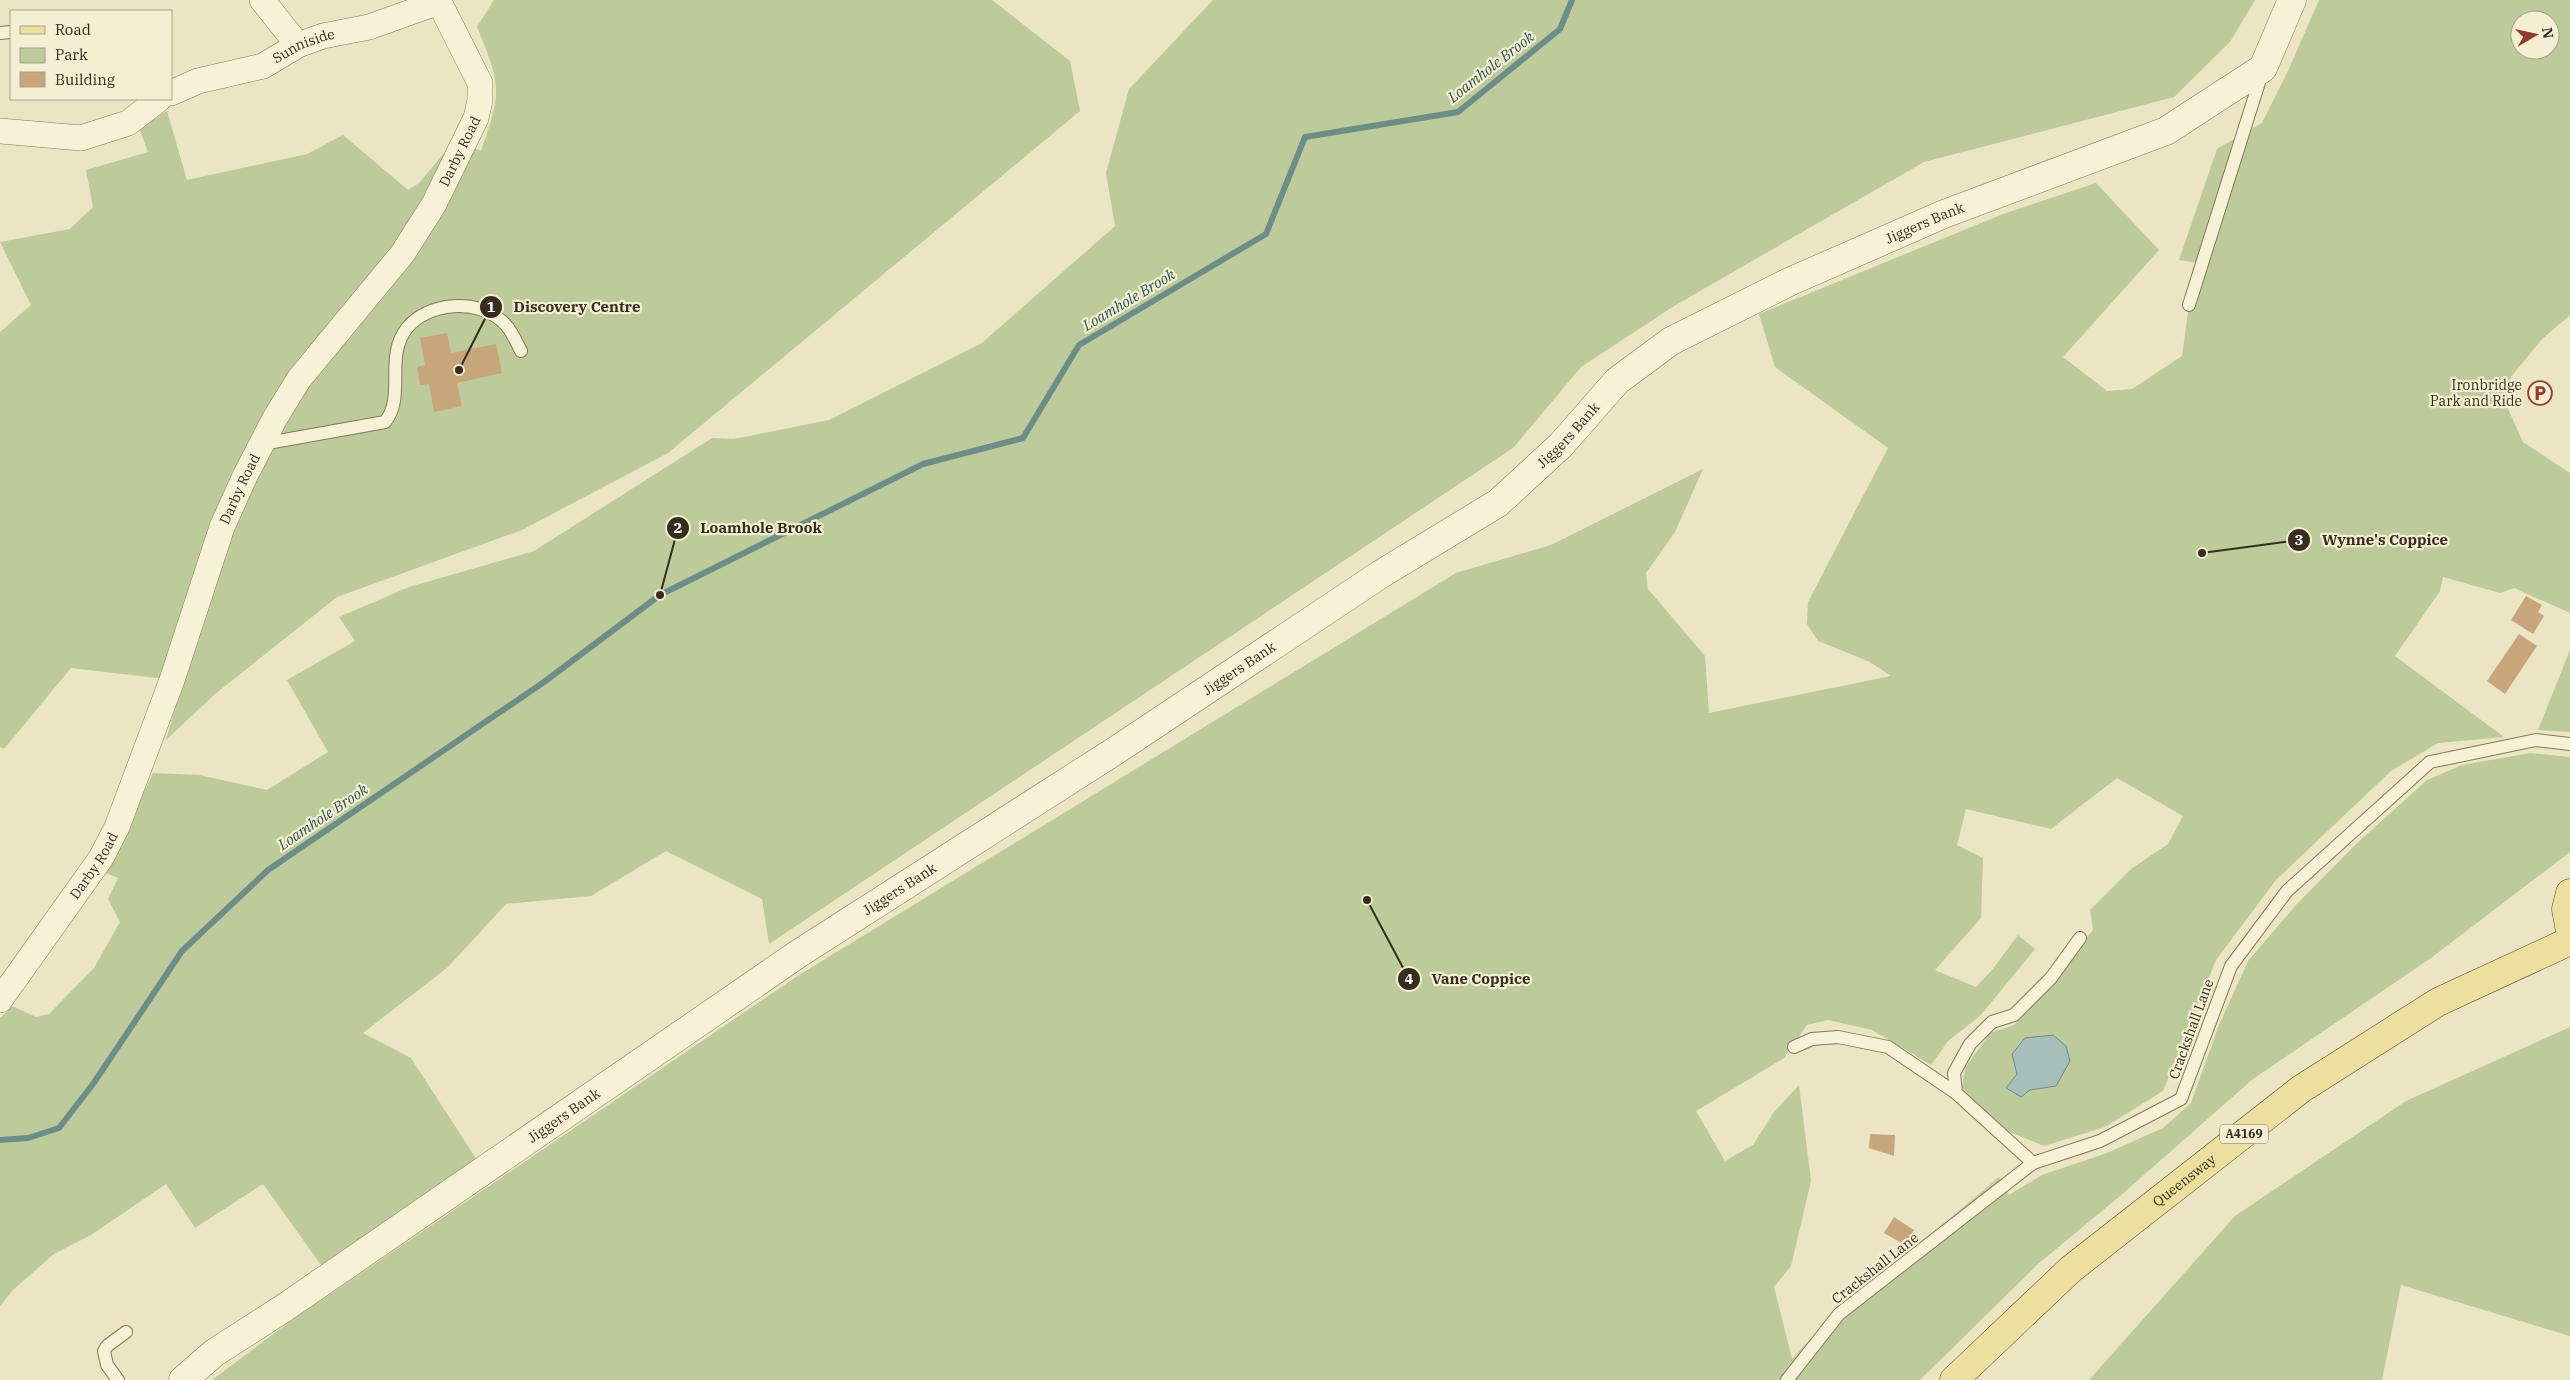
<svg xmlns="http://www.w3.org/2000/svg" width="2570" height="1380" viewBox="0 0 2570 1380" font-family="'IBM Plex Serif',serif">
<rect width="100%" height="100%" fill="#ece5c4"/>
<!-- green -->
<g fill="#bdca99" fill-rule="evenodd">
<path d="M 494,0 L 992,0 L 1070,61 L 1080,111 L 668,453 L 522,530 L 337,597 L 215,694 L 166,740 L 183,681 L 71,668 L 4,749 L 0,747 L 0,332 L 31,305 L 0,242 L 70,229 L 93,207 L 86,170 L 148,152 L 139,128 L 167,111 L 187,180 L 307,154 L 343,135 L 408,190 L 419,183 L 455,140 L 481,151 C 502,91 501,85 477,27 Z"/>
<polygon points="1213,0 2255,0 2230,42 2174,97 1924,162 1674,306 1581,367 1513,448 769,944 762,899 666,851 591,896 506,904 448,967 363,1033 411,1058 477,1160 321,1265 263,1184 195,1228 166,1184 91,1235 54,1254 13,1290 0,1306 0,1018 12,1006 36,1017 49,1014 94,968 120,922 108,899 118,878 106,873 153,773 199,775 267,790 328,752 287,680 355,641 339,617 409,587 534,551 712,438 734,439 829,420 982,343 1115,226 1106,173 1129,89"/>
<path d="M 2319,0 L 2570,0 L 2570,315 L 2541,340 L 2511,377 L 2508,409 L 2523,442 L 2570,473 L 2570,613 L 2514,588 L 2500,593 L 2443,577 L 2440,591 L 2395,656 L 2504,737 L 2438,743 L 2391,771 L 2276,880 L 2216,960 L 2163,1091 L 2105,1127 L 2044,1146 L 2000,1128 L 1962,1088 L 1965,1068 L 1990,1033 L 2014,1025 L 2093,930 L 2090,910 L 2131,869 L 2168,844 L 2183,816 L 2117,778 L 2051,829 L 1966,809 L 1957,845 L 1983,858 L 1981,918 L 1935,970 L 1976,987 L 1992,970 L 2018,935 L 2035,949 L 1980,1016 L 1948,1041 L 1931,1065 L 1872,1030 L 1828,1020 L 1807,1025 L 1784,1058 L 1696,1111 L 1725,1161 L 1753,1145 L 1774,1112 L 1799,1085 L 1811,1181 L 1791,1266 L 1774,1287 L 1792,1359 L 1856,1289 L 1894,1266 L 1999,1177 L 2009,1195 L 2042,1175 L 2107,1153 L 2163,1128 L 2191,1103 L 2219,1025 L 2248,961 L 2296,905 L 2356,844 L 2427,780 L 2462,765 L 2530,753 L 2570,757 L 2570,852 L 2431,958 L 2253,1079 L 2120,1196 L 2038,1264 L 1920,1380 L 212,1380 L 288,1323 L 799,975 L 1456,573 L 1551,545 L 1703,469 L 1675,532 L 1646,573 L 1648,589 L 1705,656 L 1709,713 L 1891,676 L 1870,662 L 1818,641 L 1807,624 L 1808,602 L 1888,448 L 1775,367 L 1759,314 L 2003,214 L 2096,183 L 2159,250 L 2063,357 L 2107,391 L 2132,389 L 2182,356 L 2189,305 L 2206,264 L 2179,260 L 2217,149 L 2262,123 L 2288,71 ZM 2520,20 L 2550,20 L 2550,50 L 2520,50 ZM 2017,1074 L 2056,1086 L 2030,1090 L 2006,1088 Z"/>
<polygon points="2570,650 2570,732 2538,730"/>
<polygon points="2570,1027 2570,1336 2401,1285 2382,1380 2089,1380 2235,1216 2406,1101"/>
</g>
<!-- water -->
<polygon fill="#a6bfbb" stroke="#6d8d89" points="2053,1035 2066,1046 2070,1061 2056,1086 2030,1090 2021,1097 2006,1088 2017,1074 2012,1054 2025,1038"/>
<g fill="none" stroke-linecap="round" stroke-linejoin="round">
<!-- stream -->
<polyline stroke="#6d8d89" stroke-width="6" points="0,1140 28,1138 59,1128 93,1084 182,951 268,870 544,682 660,595 923,464 1023,438 1079,345 1266,234 1305,137 1458,112 1560,29 1572,0"/>
</g>
<!-- building -->
<g fill="#c8a67c">
<polygon points="447,333 451,353 496,344 502,373 457,383 462,406 434,412 429,384 420,385 417,367 425,365 420,338"/>
<polygon points="2526,596 2542,605 2538,612 2544,616 2533,634 2511,620"/>
<polygon points="2519,634 2537,646 2505,694 2487,681"/>
<polygon points="1870,1134 1895,1135 1894,1156 1869,1148"/>
<polygon points="1894,1217 1914,1230 1905,1245 1884,1233"/>
</g>
<g fill="none" stroke-linecap="round" stroke-linejoin="round">
<!-- service casing -->
<g stroke="#86785b" stroke-width="14">
<g id="service">
<polyline points="0,33 11,32"/>
<polyline points="2189,305 2262,73"/>
<path d="M 262,444 L 385,422 C 406,396 384,357 407,328 C 428,302 478,298 503,322 C 511,329 516,341 521,351"/>
<polyline points="1794,1047 1812,1039 1838,1037 1888,1047 1956,1093"/>
<polyline points="2033,1163 1956,1093 1954,1073 1970,1044 1992,1022 2014,1015 2051,978 2080,938"/>
<polyline points="118,1380 107,1365 104,1351 107,1346 126,1332"/>
<polyline points="1787,1380 1839,1314 2033,1163 2100,1141 2181,1099 2231,966 2287,891 2430,762 2536,740 2570,744"/>
</g>
</g>
<!-- minor casing -->
<g stroke="#86785b" stroke-width="26">
<g id="minor">
<polyline points="262,0 298,45"/>
<path id="s1" d="M 171,93 L 198,81 L 263,66 L 298,45 L 323,36 L 369,27 L 439,2"/>
<polyline points="0,131 81,138 128,123 159,99"/>
<path id="s2" d="M 0,1000 L 101,858 L 117,827 L 172,680 L 222,527 L 245,476 L 275,418 L 299,379 L 403,253 L 434,204 L 476,118 L 480,100 L 480,83 L 438,0"/>
</g>
</g>
<!-- tertiary casing -->
<g stroke="#86785b" stroke-width="29">
<g id="tertiary">
<path id="s3" d="M 183,1380 L 214,1353 L 284,1308 L 798,954 L 1118,749 L 1381,574 L 1498,503 L 1561,445 L 1617,381 L 1671,341 L 1789,282 L 1944,214 L 2166,131 L 2263,68 L 2292,0"/>
</g>
</g>
<!-- primary casing -->
<g stroke="#54452f" stroke-width="29">
<g id="primary">
<polyline points="2570,893 2566,909 2570,932"/>
<path id="s4" d="M 1954,1380 L 2071,1269 L 2301,1089 L 2438,1002 L 2570,941"/>
</g>
</g>
<!-- service -->
<use href="#service" stroke="#f7f2d7" stroke-width="12"/>
<!-- minor -->
<use href="#minor" stroke="#f7f2d7" stroke-width="25"/>
<!-- tertiary -->
<use href="#tertiary" stroke="#f7f2d7" stroke-width="28"/>
<!-- primary -->
<use href="#primary" stroke="#eddf9e" stroke-width="28"/>
</g>
<!-- icons -->
<defs>
<g id="parking-ring" transform="scale(1.25)"><circle r="9.5" fill="#f4efd3" stroke="#923b2e" stroke-width="1.5"/><path d="M-3.5-5.5H1a3.5 3.5 0 0 1 0 7H-1V5.5H-3.5ZM-1-3.4V-.6H.8a1.4 1.4 0 0 0 0-2.8Z" fill="#923b2e"/></g>
</defs>
<g fill-rule="evenodd">
<use href="#parking-ring" x="2540" y="393"/>
</g>
<g text-anchor="middle" stroke-width="4.5" stroke-linejoin="round" paint-order="stroke">
<!-- shield labels -->
<rect fill="#f4efd3" stroke="#6f6755" stroke-width="1" x="2220" y="1124.5" width="48" height="19" rx="4"/>
<g font-size="12" font-weight="bold" fill="#362d1f">
<text x="2244" y="1138">A4169</text>
</g>
<!-- street labels -->
<g font-size="14" fill="#362d1f" stroke="#f4efd3">
<text dy="5" stroke="none"><textPath href="#s1" startOffset="142">Sunniside</textPath></text>
<text dy="5" stroke="none"><textPath href="#s2" startOffset="974">Darby Road</textPath></text>
<text dy="5" stroke="none"><textPath href="#s3" startOffset="2099">Jiggers Bank</textPath></text>
<text dy="5" stroke="none"><textPath href="#s3" startOffset="1679">Jiggers Bank</textPath></text>
<text dy="5" stroke="none"><textPath href="#s2" startOffset="569">Darby Road</textPath></text>
<text dy="5" stroke="none"><textPath href="#s3" startOffset="1274">Jiggers Bank</textPath></text>
<text dy="5" stroke="none"><textPath href="#s2" startOffset="164">Darby Road</textPath></text>
<text dy="5" stroke="none"><textPath href="#s3" startOffset="869">Jiggers Bank</textPath></text>
<text transform="translate(2191 1029) rotate(-70)" y="5">Crackshall Lane</text>
<text dy="5" stroke="none"><textPath href="#s3" startOffset="464">Jiggers Bank</textPath></text>
<text dy="5" stroke="none"><textPath href="#s4" startOffset="305">Queensway</textPath></text>
<text transform="translate(1875 1268) rotate(-38)" y="5">Crackshall Lane</text>
</g>
<!-- poi labels -->
<g font-size="14" fill="#362d1f" stroke="#f4efd3" text-anchor="end">
<text x="2522" y="390">Ironbridge<tspan x="2522" dy="16">Park and Ride</tspan></text>
</g>
<!-- water labels -->
<g font-size="15" font-style="italic" fill="#2f5355" stroke="#f4efd3">
<text transform="translate(1491 67) rotate(-38)" y="5">Loamhole Brook</text>
<text transform="translate(1129 300) rotate(-31)" y="5">Loamhole Brook</text>
<text transform="translate(323 817) rotate(-34)" y="5">Loamhole Brook</text>
</g>
</g>
<!-- callouts -->
<path fill="none" stroke="#362d1f" stroke-width="2" d="M459 370L491 307M660 595L678 528M2202 553L2299 540M1367 900L1409 979"/>
<g fill="#362d1f" stroke="#f4efd3" stroke-width="2">
<circle cx="459" cy="370" r="5"/>
<circle cx="660" cy="595" r="5"/>
<circle cx="2202" cy="553" r="5"/>
<circle cx="1367" cy="900" r="5"/>
<circle cx="491" cy="307" r="12"/>
<circle cx="678" cy="528" r="12"/>
<circle cx="2299" cy="540" r="12"/>
<circle cx="1409" cy="979" r="12"/>
</g>
<g font-size="15" text-anchor="middle" font-weight="bold" fill="#fff">
<text x="491" y="312">1</text>
<text x="678" y="533">2</text>
<text x="2299" y="545">3</text>
<text x="1409" y="984">4</text>
</g>
<g font-size="15" text-anchor="middle" font-weight="bold" fill="#362d1f" stroke="#f4efd3" stroke-width="4.5" stroke-linejoin="round" paint-order="stroke">
<text x="577" y="312">Discovery Centre</text>
<text x="761" y="533">Loamhole Brook</text>
<text x="2385" y="545">Wynne's Coppice</text>
<text x="1481" y="984">Vane Coppice</text>
</g>
<!-- legend -->
<rect x="10" y="10" width="162" height="90" fill="#f4efd3" stroke="#a8a18b"/>
<rect x="20" y="26" width="25" height="8" fill="#eddf9e" stroke="#a8a18b"/>
<text x="55" y="35" font-size="15" fill="#362d1f">Road</text>
<rect x="20" y="48" width="25" height="15" fill="#bdca99" stroke="#a8a18b"/>
<text x="55" y="60" font-size="15" fill="#362d1f">Park</text>
<rect x="20" y="72" width="25" height="15" fill="#c8a67c" stroke="#a8a18b"/>
<text x="55" y="85" font-size="15" fill="#362d1f">Building</text>
<!-- north arrow -->
<g transform="translate(2535 35) rotate(81)"><circle r="24" fill="#f4efd3" stroke="#a8a18b"/>
<path d="M0-4L9 19L0 12L-9 19Z" fill="#923b2e"/>
<text y="-8" font-size="14" font-weight="bold" text-anchor="middle" fill="#362d1f">N</text>
</g>
</svg>
